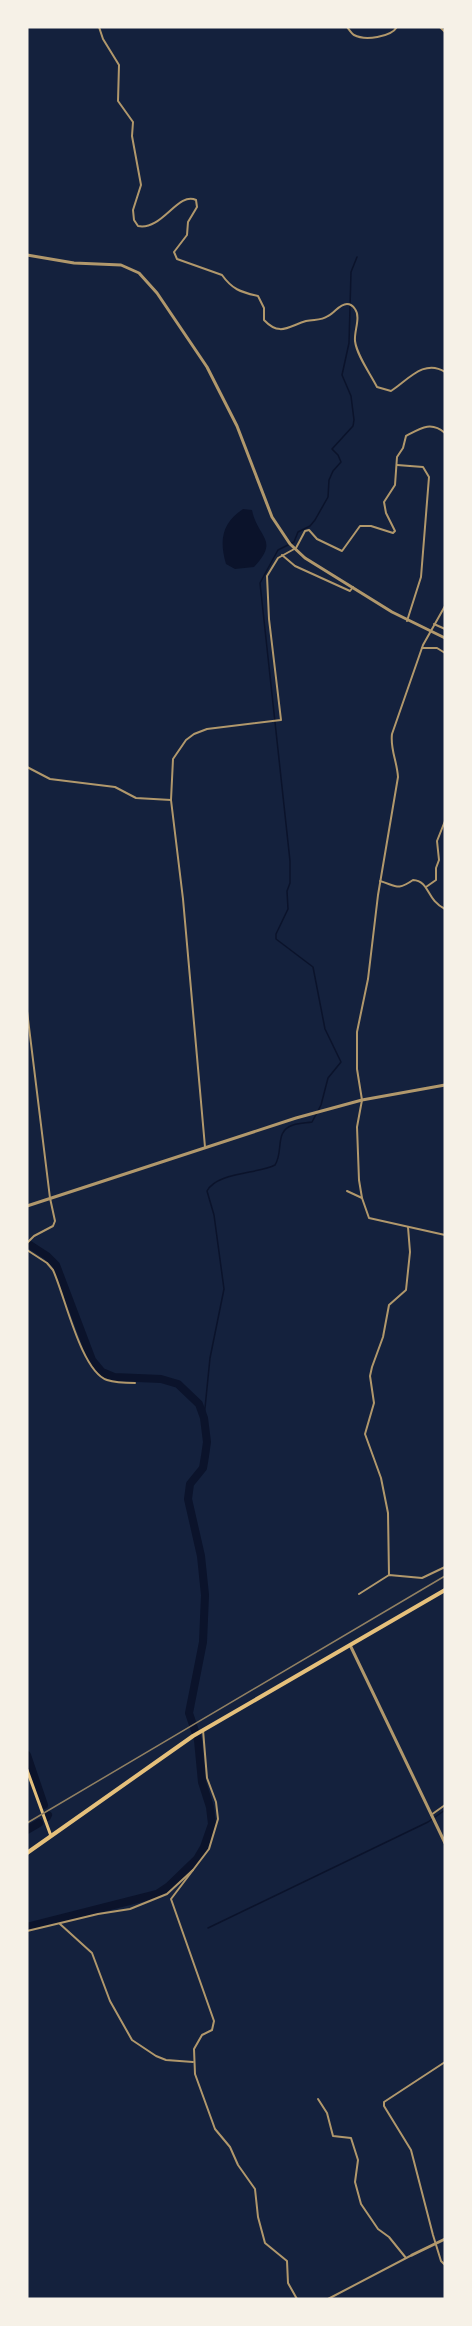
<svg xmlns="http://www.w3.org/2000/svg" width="472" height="2326" viewBox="0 0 472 2326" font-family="Roboto,sans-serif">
<rect width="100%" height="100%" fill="#14213d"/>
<!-- water -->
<path fill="#0b132b" d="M 243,509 L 252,510 C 258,539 280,539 254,567 L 235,569 L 226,564 C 219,540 222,523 243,509 Z"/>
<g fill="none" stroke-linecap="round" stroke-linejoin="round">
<!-- stream -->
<g stroke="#0b132b" stroke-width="1.5">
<path d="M 204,1418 L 210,1358 L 224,1289 L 214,1215 L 207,1191 C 217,1172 258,1174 275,1165 C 284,1151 274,1131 293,1125 C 300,1123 306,1123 312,1122 L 321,1105 L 328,1078 L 341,1062 L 325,1029 L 313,967 L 276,939 L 276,934 L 288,909 L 287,891 L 290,883 L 290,861 L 260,583 L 278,550 L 294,542 L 298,532 L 310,526 L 315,520 L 328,497 L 329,480 L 333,471 L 341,462 L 338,455 L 332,449 L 353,426 L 354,420 L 351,396 L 342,375 L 349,343 L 351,272 L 357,257"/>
<polyline points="208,1928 428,1822 445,1810"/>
</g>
<!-- river -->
<g stroke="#0b132b" stroke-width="8">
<polyline points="27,1243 47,1256 56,1265 92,1360 102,1372 114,1377 161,1379 178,1384 199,1404 204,1418 207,1442 205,1456 203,1468 190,1484 188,1499 201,1556 205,1595 203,1642 189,1713 198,1740 202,1782 210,1807 212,1824 204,1847 197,1859 169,1886 157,1894 27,1927"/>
<polyline points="27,1755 44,1805"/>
<polyline points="47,1817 48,1815"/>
<polyline points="27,1830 39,1823"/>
</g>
<!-- minor -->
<g stroke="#b1986c" stroke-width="2">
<path d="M 99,27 L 103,39 L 119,65 L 118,101 L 133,122 L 132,136 L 141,185 L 133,210 L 134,220 L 138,226 C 162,231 178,191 196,200 L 197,207 L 188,222 L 187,235 L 174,252 L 177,259 L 222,275 C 232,289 240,292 258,296 L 264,308 L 264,320 C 280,337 289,326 306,321 C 314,319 321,321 328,316 C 335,313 339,304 347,304 C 351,304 353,306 355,309 C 361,317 354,331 355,341 C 357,356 370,373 377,387 L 391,391 C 407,381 424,358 445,372"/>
<path d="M 347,27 C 348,28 352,34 354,35 C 365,41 391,37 397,27"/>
<polyline points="440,27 445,32"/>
<polyline points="397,465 423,467 429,477 421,577 407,621"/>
<polyline points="282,555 295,566 350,591 353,587"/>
<path d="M 445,606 L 423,645 L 392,734 C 390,749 397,761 398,777 L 378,895 L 368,979 L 357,1032 L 357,1069 L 362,1100 L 357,1127 L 359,1180 L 362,1198 L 369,1218 L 445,1235"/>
<polyline points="434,624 445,629"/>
<polyline points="422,648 437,648 445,653"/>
<polyline points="27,767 50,779 115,787 136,798 171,800"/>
<path d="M 380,881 C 397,886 397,891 413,880 C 430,881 426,900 445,909"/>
<polyline points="426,887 436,880 436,868 439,860 437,841 445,821"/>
<polyline points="27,1011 50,1198 55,1221 53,1226 34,1236 27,1243"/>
<path d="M 205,1147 L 183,899 L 171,800 L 173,759 L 186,740 L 194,734 L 207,729 L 281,720 L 269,619 L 267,576 L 278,558 L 296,548 L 305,531 L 309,530 L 317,539 L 342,551 L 360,526 L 371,526 L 393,533 L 395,531 L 386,513 L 384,502 L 395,485 L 397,457 L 403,448 L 406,436 C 421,428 431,421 445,433"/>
<polyline points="347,1191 362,1198"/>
<path d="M 27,1250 L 47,1263 L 53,1270 C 65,1296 81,1371 107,1380 C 116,1383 126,1383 135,1383"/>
<polyline points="389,1575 388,1513 381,1478 365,1434 374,1403 370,1376 372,1367 383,1337 389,1305 406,1290 410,1252 408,1227"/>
<polyline points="359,1594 389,1575 422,1578 445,1567"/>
<polyline points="431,1815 445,1805"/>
<polyline points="193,1870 171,1899 214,2021 212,2030 202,2035 194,2049 195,2074 215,2129 230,2147 238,2165 255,2189 258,2217 265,2243 287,2261 288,2283 297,2299"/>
<polyline points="60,1924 92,1953 110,2001 132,2040 156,2056 166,2060 193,2062"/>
<polyline points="27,1931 98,1914 130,1909 167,1894 193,1870 209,1849 218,1819 216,1802 207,1778 203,1730"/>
<polyline points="445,2062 384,2102 384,2106 411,2150 433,2235 441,2261 445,2265"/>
<polyline points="318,2099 327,2113 333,2136 351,2138 358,2160 355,2182 361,2204 378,2229 389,2237 406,2258"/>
<polyline points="328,2299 412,2255"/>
</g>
<!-- tertiary -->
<g stroke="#b1986c" stroke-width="3">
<polyline points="27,255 74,263 121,265 139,273 157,293 207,367 237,426 272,517 290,544 305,558 392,612 445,638"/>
<polyline points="27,1206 296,1118 362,1100 445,1085"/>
<polyline points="350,1645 445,1843"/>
<polyline points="412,2255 445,2239"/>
</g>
<!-- secondary -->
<polyline stroke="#e5c07b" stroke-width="3" points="27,1770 51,1836"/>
<!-- primary -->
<polyline stroke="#e5c07b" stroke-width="4" points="27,1853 193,1736 445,1590"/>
<!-- rail -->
<polyline stroke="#918062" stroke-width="1.5" points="27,1823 445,1576"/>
</g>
<!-- border -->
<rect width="472" height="2326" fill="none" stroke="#f6f1e7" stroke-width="57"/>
</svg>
